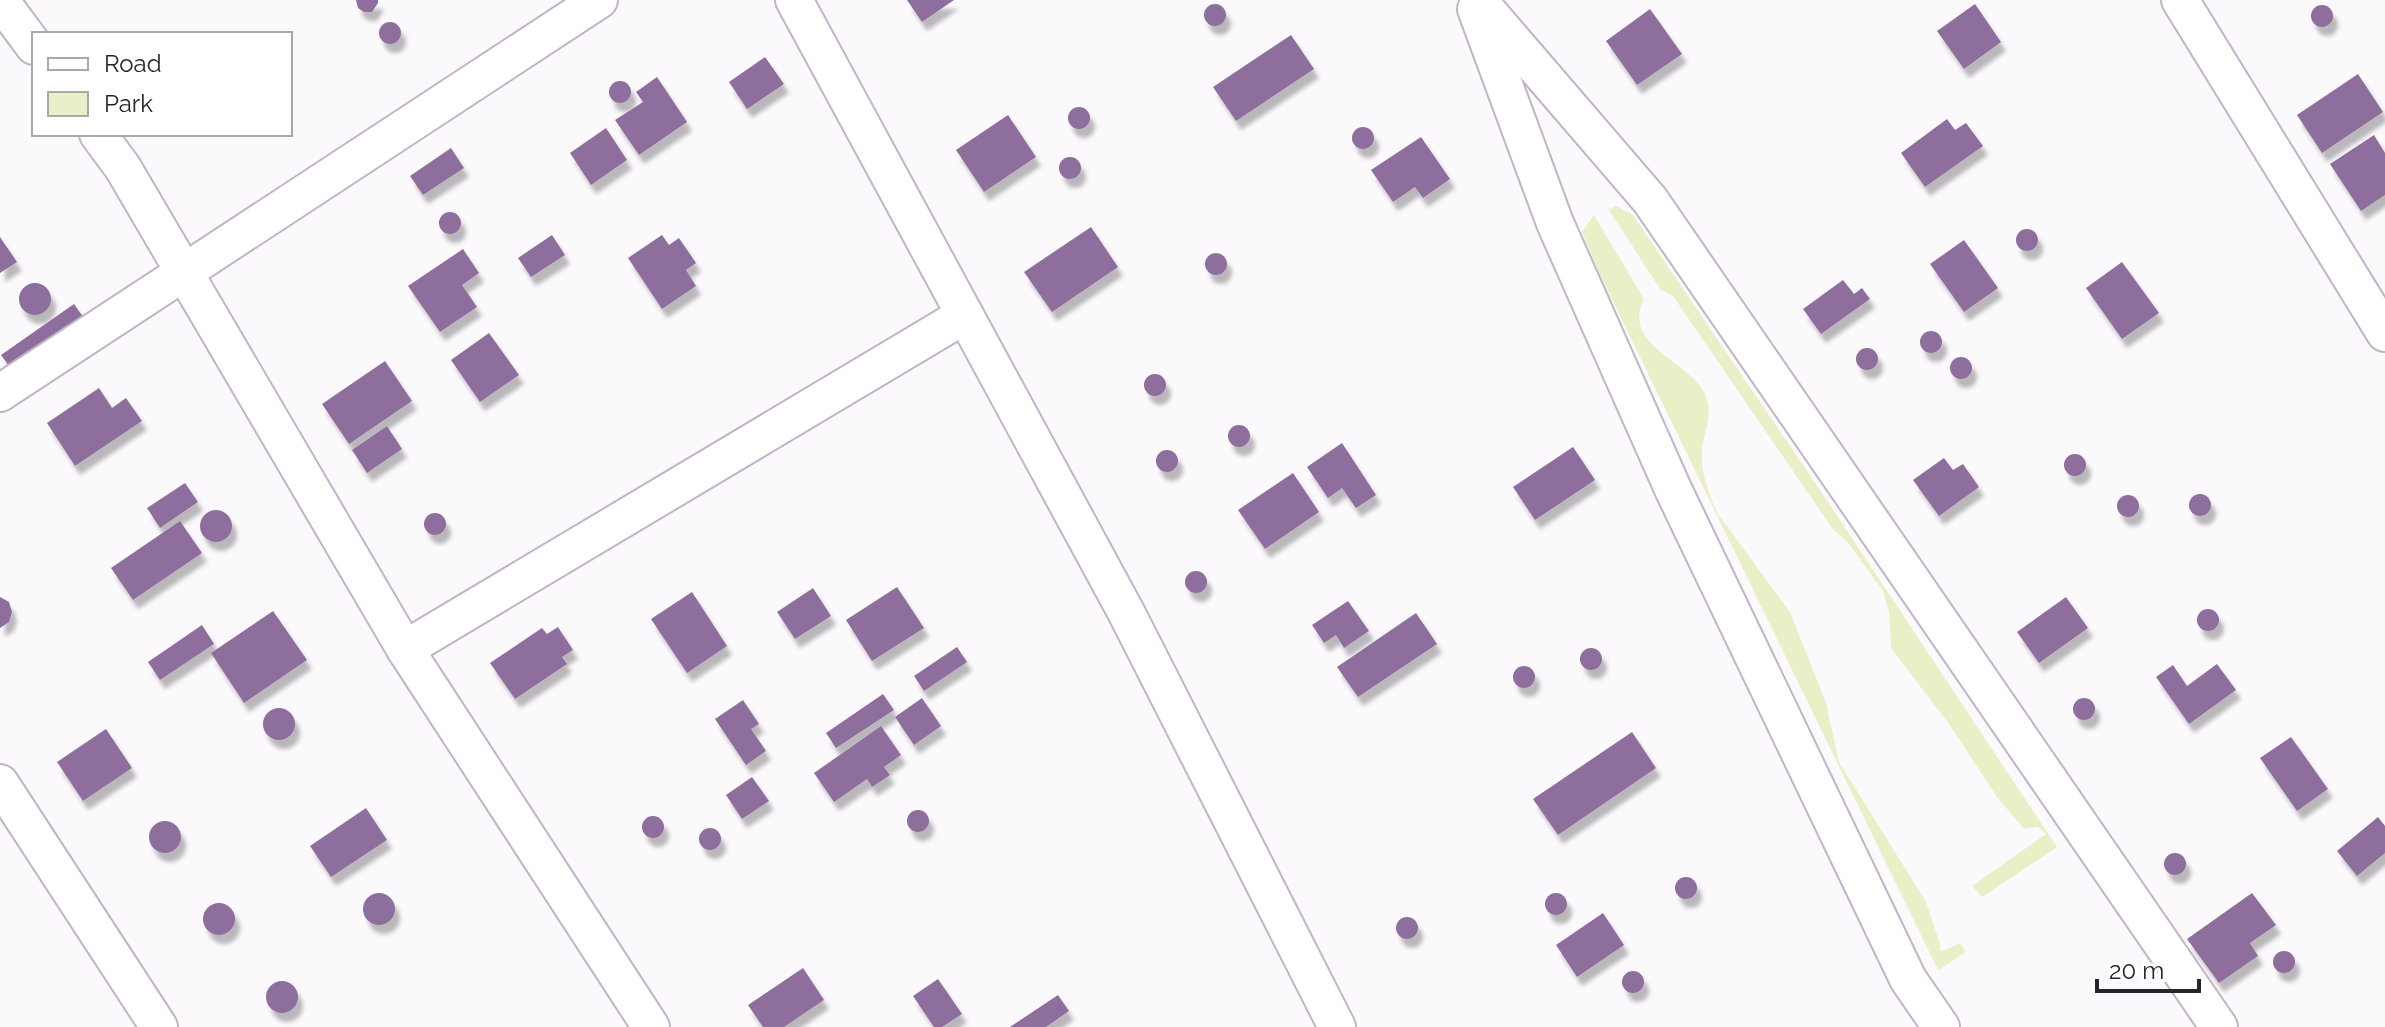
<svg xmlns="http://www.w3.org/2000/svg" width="2385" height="1027" viewBox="0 0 2385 1027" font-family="Raleway,sans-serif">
<defs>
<filter id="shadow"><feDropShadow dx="5" dy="9" stdDeviation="2" flood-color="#0004"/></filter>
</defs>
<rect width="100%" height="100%" fill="#fcf9fd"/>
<!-- green -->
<g fill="#e9f0c8">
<polygon points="1616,206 1633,215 1826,499 2057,847 1982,897 1972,886 2046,834 2038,827 2024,829 1997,797 1949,724 1891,648 1889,612 1883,591 1848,543 1832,528 1673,296 1660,289 1609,210"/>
<path d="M 1594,215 L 1644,299 C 1621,345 1688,360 1705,394 C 1714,413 1704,430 1702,449 C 1700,470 1709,496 1718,514 L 1790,612 L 1826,703 L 1839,762 L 1926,902 L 1940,944 L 1940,952 L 1960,943 L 1966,952 L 1938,970 L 1601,277 L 1582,232 Z"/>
</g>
<!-- building -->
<g fill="#8e6e9c" filter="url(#shadow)">
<polygon points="356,0 378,0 378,3 372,12 364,12 358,8"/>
<polygon points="907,0 954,0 922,22"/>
<circle cx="1215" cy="15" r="11"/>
<polygon points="1975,4 2001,42 1964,69 1937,31"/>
<circle cx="2322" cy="16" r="11"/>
<polygon points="1650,9 1682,54 1637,85 1606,41"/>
<circle cx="390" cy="33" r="11"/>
<polygon points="1291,35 1314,69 1236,121 1213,87"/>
<polygon points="765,57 784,84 747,109 729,82"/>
<polygon points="2358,74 2383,112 2322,153 2297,115"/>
<polygon points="657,77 687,122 639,155 615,120 643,102 636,92"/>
<circle cx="620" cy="92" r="11"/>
<circle cx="1079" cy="118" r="11"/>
<polygon points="1008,115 1036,157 984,192 956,150"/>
<polygon points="1947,119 1955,130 1966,123 1983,146 1925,187 1901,153"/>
<circle cx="1363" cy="138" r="11"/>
<polygon points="606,128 627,160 591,185 570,153"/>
<polygon points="2374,135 2385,153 2385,195 2361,211 2330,164"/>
<polygon points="1421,137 1450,179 1423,198 1415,187 1393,202 1371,170"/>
<polygon points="451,148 464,168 423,195 410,176"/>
<circle cx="1070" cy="168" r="11"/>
<circle cx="450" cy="223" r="11"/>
<polygon points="1091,227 1118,267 1052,312 1024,272"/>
<circle cx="2027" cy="240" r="11"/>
<polygon points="552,235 565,255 531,277 518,258"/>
<polygon points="662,235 669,245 679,238 696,263 686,270 696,286 662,309 628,258"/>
<polygon points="0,237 17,262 0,273"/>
<polygon points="1964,240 1998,288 1964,312 1930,264"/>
<polygon points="463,249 479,273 462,285 477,307 440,332 408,286"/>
<circle cx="1216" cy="264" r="11"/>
<polygon points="2122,262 2159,313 2122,339 2086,288"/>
<polygon points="1843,280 1854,294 1862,288 1870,299 1821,334 1803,309"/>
<circle cx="35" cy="299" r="16"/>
<polygon points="74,304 84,318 11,369 1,355"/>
<circle cx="1931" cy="342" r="11"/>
<polygon points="489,333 519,375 480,402 451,360"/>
<circle cx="1867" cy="359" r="11"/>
<circle cx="1961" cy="368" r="11"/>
<polygon points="385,361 412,401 349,444 322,404"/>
<circle cx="1155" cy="385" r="11"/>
<polygon points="99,388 112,408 126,398 142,421 75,466 47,423"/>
<circle cx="1239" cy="436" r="11"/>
<polygon points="387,426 402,449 367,473 352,450"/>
<polygon points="1342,443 1376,495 1356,508 1342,488 1328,498 1307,467"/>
<polygon points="1573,447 1595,480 1535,520 1513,487"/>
<circle cx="1167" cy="461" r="11"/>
<circle cx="2075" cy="465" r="11"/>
<polygon points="1944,458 1953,470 1963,464 1979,487 1939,516 1913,480"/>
<polygon points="1293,473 1319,512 1265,549 1238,510"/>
<polygon points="185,483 198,502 160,528 147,508"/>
<circle cx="2200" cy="505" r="11"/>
<circle cx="2128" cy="506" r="11"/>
<circle cx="216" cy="526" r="16"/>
<circle cx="435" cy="524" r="11"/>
<polygon points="180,521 202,553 133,600 111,568"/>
<circle cx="1196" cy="582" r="11"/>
<polygon points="897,587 924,628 872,661 846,620"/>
<polygon points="813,588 831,616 795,639 777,612"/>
<polygon points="692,592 727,646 687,673 651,619"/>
<polygon points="0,597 9,602 12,612 9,622 0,628"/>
<polygon points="2066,597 2088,628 2039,663 2017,632"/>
<polygon points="1348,601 1369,631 1344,648 1336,635 1324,643 1312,625"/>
<circle cx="2208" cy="620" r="11"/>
<polygon points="273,611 307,660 244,703 211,653"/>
<polygon points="1416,613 1437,644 1358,697 1337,667"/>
<polygon points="202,625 214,644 160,680 148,662"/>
<polygon points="558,627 573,650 562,657 567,664 515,699 490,663 542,628 547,634"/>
<polygon points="957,647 967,662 924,691 914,676"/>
<circle cx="1591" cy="659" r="11"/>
<polygon points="2217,664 2236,690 2189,724 2156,677 2173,665 2187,686"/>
<circle cx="1524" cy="677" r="11"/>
<polygon points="883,694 894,710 836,748 826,733"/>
<circle cx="2084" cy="709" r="11"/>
<polygon points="922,698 941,726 914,745 895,717"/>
<polygon points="743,700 759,724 751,729 766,751 746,765 715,719"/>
<circle cx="279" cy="724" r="16"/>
<polygon points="881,726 901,755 884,767 890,775 872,787 867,779 834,802 814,773"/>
<polygon points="106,729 132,768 83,801 57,762"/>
<polygon points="1632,732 1656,768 1558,835 1533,799"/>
<polygon points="2291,737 2328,789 2297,811 2260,758"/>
<polygon points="752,777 769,801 742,819 726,795"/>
<polygon points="366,808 387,840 331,877 310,846"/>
<circle cx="918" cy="821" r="11"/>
<circle cx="653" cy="827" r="11"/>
<polygon points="2378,817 2385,826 2385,853 2357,876 2337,851"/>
<circle cx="165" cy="837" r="16"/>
<circle cx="710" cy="839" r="11"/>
<circle cx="2175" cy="864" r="11"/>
<circle cx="1686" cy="888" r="11"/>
<circle cx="1556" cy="904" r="11"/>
<circle cx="379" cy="909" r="16"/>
<polygon points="2252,893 2276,925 2250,943 2258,956 2219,983 2187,939"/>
<circle cx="219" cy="919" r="16"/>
<polygon points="1603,913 1624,945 1577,977 1556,945"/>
<circle cx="1407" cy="928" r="11"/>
<circle cx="2284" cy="962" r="11"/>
<polygon points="803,968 824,1000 784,1027 763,1027 748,1005"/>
<circle cx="1633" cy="982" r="11"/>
<polygon points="938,979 962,1014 942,1027 934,1027 913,996"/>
<circle cx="282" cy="997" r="16"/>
<polygon points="1058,995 1069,1011 1046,1027 1010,1027"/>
</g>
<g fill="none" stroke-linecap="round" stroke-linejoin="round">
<!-- street casing -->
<g stroke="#c1b4c7" stroke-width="40">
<g id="street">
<polyline points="0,0 34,46"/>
<polyline points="794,0 1126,612 1337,1027"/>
<polyline points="1478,0 1650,200 2219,1027"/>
<polyline points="2180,0 2385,333"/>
<polyline points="1476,9 1555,223 1673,489 1908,979 1941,1027"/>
<polyline points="98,134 123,168 405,649 651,1027"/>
<polyline points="0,393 599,0"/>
<polyline points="405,649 965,315"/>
<polyline points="0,783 159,1027"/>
</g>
</g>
<!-- street -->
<use href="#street" stroke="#fff" stroke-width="36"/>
</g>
<!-- legend -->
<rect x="32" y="32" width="260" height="104" fill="#ffffff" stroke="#a9a7ab" stroke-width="2"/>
<rect x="48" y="58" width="40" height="12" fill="#ffffff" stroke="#a9a7ab" stroke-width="2"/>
<text x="104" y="72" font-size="24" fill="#29242c">Road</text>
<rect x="48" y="92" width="40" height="24" fill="#e9f0c8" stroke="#a9a7ab" stroke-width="2"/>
<text x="104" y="112" font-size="24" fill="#29242c">Park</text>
<!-- scale -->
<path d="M2097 979v12h102v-12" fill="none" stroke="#29242c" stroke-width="4"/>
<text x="2109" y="979" font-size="24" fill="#29242c" stroke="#ffffff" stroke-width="6" paint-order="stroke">20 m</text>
</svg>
